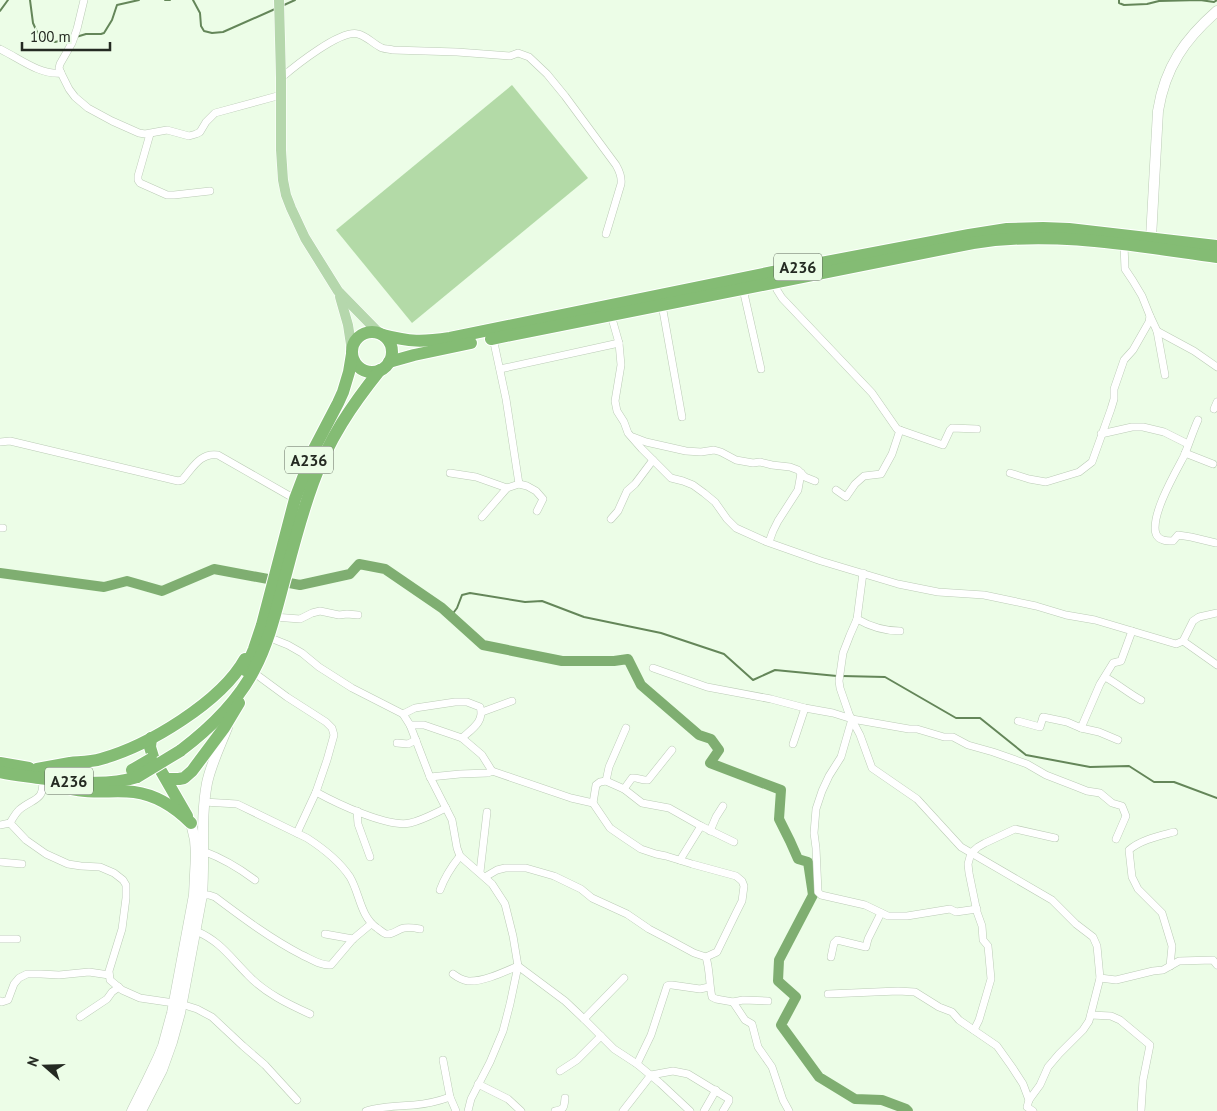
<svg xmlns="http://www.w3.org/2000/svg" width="1217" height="1111" viewBox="0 0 1217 1111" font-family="'PT Sans',sans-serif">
<rect width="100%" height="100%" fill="#ecfde7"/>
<!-- pitch -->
<polygon fill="#b3daa7" points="512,85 588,178 412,323 336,230"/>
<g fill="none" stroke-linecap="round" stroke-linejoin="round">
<!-- stream -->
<g stroke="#648659" stroke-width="2">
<polyline points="30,0 33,23 37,32 43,38 55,42 72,38"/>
<polyline points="165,0 170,0"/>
<polyline points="193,0 200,13 201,26 204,31 212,33 223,32 275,9"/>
<polyline points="1119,0 1119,3 1124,5 1147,4 1159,1 1200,0 1214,2 1217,0"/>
<polyline points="284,5 295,0"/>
<polyline points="0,11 8,0"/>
<polyline points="76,37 86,34 101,34 104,33 112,20 117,5 139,0"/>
<polyline points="451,616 457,608 462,595 470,593 525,602 542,601 584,617 661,633 724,654 753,680 775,670 837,676"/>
<polyline points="842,676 885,677 956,718 980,718 1026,755 1090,767 1129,766 1154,782 1174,782 1217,798"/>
</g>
<!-- river -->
<polyline stroke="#7fae71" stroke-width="10" points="0,573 104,587 127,581 162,591 214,569 300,585 350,574 359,564 385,569 442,608 483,645 562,661 614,661 628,659 641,685 699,735 711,739 719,750 710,763 781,790 779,819 790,841 798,859 808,862 813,895 779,960 778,981 796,997 781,1025 819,1077 855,1099 882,1100 906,1109 908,1111"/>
<!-- street casing -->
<g stroke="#bbcbb6" stroke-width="8">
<g id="street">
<polyline points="84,0 77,29 72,43 60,64 59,68 61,73 69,89 75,97 88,108 112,121 139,133 145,134 167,130 189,136 196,134 200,132 206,122 215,113 281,95"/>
<path d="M 0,49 C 19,58 39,75 61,73"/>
<path d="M 281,78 C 295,66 341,29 358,34 C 367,36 373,44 382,48 C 385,49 389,49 393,50 L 457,52 L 497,55 L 510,56 L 518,53 L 529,57 L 547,74 L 565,96 L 616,165 C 620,172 622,177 621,184 L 606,234"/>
<polyline points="150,134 138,176 138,180 140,183 167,195 174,195 210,191"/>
<polyline points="774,280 777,290 782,298 872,393 897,429 943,445 950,430 952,428 977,429"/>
<polyline points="743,289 761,369"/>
<polyline points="662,305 682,417"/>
<polyline points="611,315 619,343 621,365 615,401 617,411 624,422 628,433 642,449 671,478 683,481 693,485 704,493 715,502 727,519 736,528 767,542 821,561 898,584 938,592 984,595 1036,606 1066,615 1095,620 1176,644 1183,641 1193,621 1199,617 1217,613"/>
<polyline points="1150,316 1157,331 1165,375"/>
<polyline points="1157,331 1194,351 1217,367"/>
<polyline points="493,338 506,399 519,484"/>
<polyline points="500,369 619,343"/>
<polyline points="1214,409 1217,402"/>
<path d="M 1198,420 C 1193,431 1189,444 1184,456 C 1175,473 1150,516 1156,534 C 1159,541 1167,541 1173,541 L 1178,535 L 1191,537 L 1216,543"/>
<polyline points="1101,434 1132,427 1143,427 1164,432 1188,444"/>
<polyline points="633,437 646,442 686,451 701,452 714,450 721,452 736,460 753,463 760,462 772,465 790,467 798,470 805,477 815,481"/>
<path d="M 0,442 L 10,441 L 178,481 L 182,480 C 192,469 200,452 218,455 L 295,499"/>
<polyline points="1185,453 1213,464"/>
<polyline points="450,473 476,477 507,488 519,484 527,486 536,491 543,499 537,511"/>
<polyline points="1010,473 1029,479 1046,482 1079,472 1092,462 1111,409 1114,399 1114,389 1124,360 1133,350 1149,322 1150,316 1142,296 1133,281 1125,269 1124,245"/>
<polyline points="836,490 846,497 855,484 864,476 881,474 892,454 900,430"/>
<polyline points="482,517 507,488"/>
<polyline points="611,519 618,511 627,491 635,484 653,460"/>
<polyline points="0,528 3,528"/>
<polyline points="769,542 773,531 778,521 798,490 801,473"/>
<polyline points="863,573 857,619 850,635 843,653 839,681 840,688 849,714 860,735 872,768 917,799 961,847 1052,900 1076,924 1093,937 1097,946 1100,978 1089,1021 1083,1030 1059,1054 1048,1067 1040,1085 1029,1100 1027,1107 1033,1111"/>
<polyline points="274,617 300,619 312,613 320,611 339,615 347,614 358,615"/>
<path d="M 857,619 C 871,627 884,631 900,631"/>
<polyline points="268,637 288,645 302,653 319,667 352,688 403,714 410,725 430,777 452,820 457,848 460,856 492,884 505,904 513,936 518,966 510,1004 503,1031 490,1062 471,1099 468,1111"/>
<polyline points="1183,641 1217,665"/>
<polyline points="653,668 707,687 771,699 805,708 833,713 852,719 909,729 917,729 944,737 953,737 968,745 993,752 1027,764 1046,775 1077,787 1087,791 1100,793 1112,803 1122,806 1126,816 1116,839"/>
<polyline points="253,672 287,697 326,722 332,728 334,735 327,760 316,792 297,833"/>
<path d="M 1105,677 C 1118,684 1128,693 1141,700"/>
<polyline points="482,712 512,701"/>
<path d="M 403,714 L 415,708 L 455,702 L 467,702 L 480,707 C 485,721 472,729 462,738"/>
<polyline points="852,719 841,757 829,776 822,791 816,809 814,833 816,848 818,892 821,895 865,905 888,916 907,916 950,909 956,912 977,909"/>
<polyline points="1018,721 1040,727 1043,717 1067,722 1081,728 1099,732 1118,740"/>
<polyline points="410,725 424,725 462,738 482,755 492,771"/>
<polyline points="1081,728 1100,684 1113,663 1121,661 1132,631"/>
<polyline points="397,743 408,744 416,740"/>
<polyline points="793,744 805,708"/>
<polyline points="430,777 460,774 488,773 492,771 571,798 593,803 610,828 626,839 641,849 656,854 666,856 692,864 736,876 742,881 744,886 742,901 736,913 717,952 706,957"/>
<polyline points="606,781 609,767 626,728"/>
<path d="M 624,789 L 632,778 C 637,777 642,781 648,780 L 672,750"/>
<path d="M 316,792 C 336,803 388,828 410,823 C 423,820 435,813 446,808"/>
<path d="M 204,802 L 237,804 L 307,838 C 321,847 340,862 350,877 C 360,894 360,916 377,928 C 380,930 383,933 386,934 C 393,935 398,929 404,928 C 409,927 415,928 420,929"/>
<polyline points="593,803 596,785 600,782 606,781 624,789 642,803 669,808 701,826 734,842"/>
<polyline points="357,811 358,824 370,857"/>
<polyline points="10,823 26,840 46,854 68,864 81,866 100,867 114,873 123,880 126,885 126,898 122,929 109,971 110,980 122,990 140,998 174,1003"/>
<path d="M 0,825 L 10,823 C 13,818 15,814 19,810 C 33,798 46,801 42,778"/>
<polyline points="710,831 716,817 723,806"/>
<path d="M 203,851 C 222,858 239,868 255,880"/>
<polyline points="680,860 701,826"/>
<polyline points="0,862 22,864"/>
<polyline points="480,872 487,812"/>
<path d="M 485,877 L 497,870 L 505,868 L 526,868 L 554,876 L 581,889 L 592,898 L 627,914 L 649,929 L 670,940 L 694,953 L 706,957 C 710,970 709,984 712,997 L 716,999 L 733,1002 L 745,1020 L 752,1024 L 758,1047 L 772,1067 L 783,1100 L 789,1111"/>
<path d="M 440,890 C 445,876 452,866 460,856"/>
<path d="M 202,895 L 209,895 L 215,897 C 243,918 271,939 302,955 C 311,959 321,966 331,965 L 353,939 L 371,924"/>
<path d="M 196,931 C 220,941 230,957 248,975 C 265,993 288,1004 310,1014"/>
<polyline points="325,934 353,939"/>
<polyline points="0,939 17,939"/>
<polyline points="831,957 834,943 837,940 866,947 868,939 881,913"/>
<path d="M 1170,966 L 1172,946 L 1162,913 L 1138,889 L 1132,877 L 1129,850 C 1140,840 1159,836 1174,832"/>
<path d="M 453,974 C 457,977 462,980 468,981 C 483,982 504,972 518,966 L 565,1001 L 584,1019 L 614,1049 L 637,1064 L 660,1083 L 690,1111"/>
<polyline points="1100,978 1116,980 1153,971 1163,970 1179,961 1213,960 1217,965"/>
<polyline points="828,994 898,991 915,992 939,1007 952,1012 959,1020 997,1046 1012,1067 1023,1084 1029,1100"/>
<polyline points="0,1001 2,1002 8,1000 14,984 19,978 27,974 41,974 59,975 89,972 109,975"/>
<polyline points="733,1002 743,1000 768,1001"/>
<polyline points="181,1004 197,1009 212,1017 243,1046 265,1065 297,1100"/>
<polyline points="1091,1015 1111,1016 1120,1020 1150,1045 1143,1080 1141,1111"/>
<polyline points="80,1017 107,999 112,992 119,987"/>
<polyline points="584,1019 624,978"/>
<polyline points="974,1030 979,1020 991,979 988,946 983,940 982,926 977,912 969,873 968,864 971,853 978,847 985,843 1015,829 1055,838"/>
<polyline points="443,1060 450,1097"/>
<polyline points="637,1064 651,1035 667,986 669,985 672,985 700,989 709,987"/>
<polyline points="560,1071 577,1060 601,1036"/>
<polyline points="478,1084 508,1099 521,1111"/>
<path d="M 366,1111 C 381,1106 398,1106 414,1105 C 426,1104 439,1101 450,1097 L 456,1111"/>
<path d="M 555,1111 C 565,1109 564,1107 565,1098"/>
<polyline points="623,1111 651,1075 673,1071 688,1074 729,1099 729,1101 723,1111"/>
<polyline points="704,1111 716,1090"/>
</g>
</g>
<!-- secondary casing -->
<g stroke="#bbcbb6" stroke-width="11">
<g id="secondary">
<path d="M 1151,238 L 1158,111 C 1165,67 1185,39 1217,11"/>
<polyline points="132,1111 147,1081 158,1058 163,1046 172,1013 194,895 196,854 195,840 191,823"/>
<path d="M 141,1111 L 162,1070 L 172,1042 L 180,1013 L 202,895 C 205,857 200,820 207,783 C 211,764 220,746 227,728"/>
</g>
</g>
<!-- primary casing -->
<g stroke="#fff" stroke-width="11">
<g id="primary">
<polyline points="279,0 281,78 281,150 283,180 286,195 291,208 305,238 338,291 380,334"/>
<polyline points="340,297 348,325 352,351"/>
</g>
</g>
<!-- highway casing -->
<g stroke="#fff" stroke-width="14">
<g id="highway">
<circle cx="372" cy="352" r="20"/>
<path d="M 383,335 C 410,342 422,342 450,338 L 773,272 L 969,235 L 1007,229 L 1043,228 L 1069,229 L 1217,246"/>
<path d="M 491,339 L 973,243 C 1054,230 1136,246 1217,257"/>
<polyline points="389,362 414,355 471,343"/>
<polyline points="245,670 254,649 262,625 295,499 314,449 338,403 343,392 349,372 352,354"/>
<polyline points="151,738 150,747 153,757 187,816"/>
<path d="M 180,751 C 209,729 237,703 254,670 C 270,640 277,606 286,574 C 294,543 302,513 313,483 C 328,440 352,405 380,370"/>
<polyline points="0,763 29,768"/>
<path d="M 37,769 C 48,767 59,765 70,763 C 80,762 91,762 101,759 C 148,746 221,702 245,659"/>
<path d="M 0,772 C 13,775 26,776 39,778 C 71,782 106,787 137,777"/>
<path d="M 52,779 C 75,798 107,789 134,792 C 157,795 175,807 191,823"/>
<polyline points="167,779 179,779 184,778 192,771 224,728 239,703"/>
</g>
</g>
<!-- street -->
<use href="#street" stroke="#fff" stroke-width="7"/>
<!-- secondary -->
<use href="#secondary" stroke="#fff" stroke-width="10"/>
<!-- primary -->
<use href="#primary" stroke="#b5d7ac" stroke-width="10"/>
<!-- highway -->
<use href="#highway" stroke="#84bc74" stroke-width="12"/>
<!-- highway-bridge casing -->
<g stroke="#fff" stroke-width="14" stroke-linecap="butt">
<g id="highway-bridge">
<polyline points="132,770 151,759"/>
<polyline points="137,777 180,751"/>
</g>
</g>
<!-- highway-bridge -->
<use href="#highway-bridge" stroke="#84bc74" stroke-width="12"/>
</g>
<g text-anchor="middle" stroke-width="4.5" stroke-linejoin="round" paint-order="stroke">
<!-- shield labels -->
<g fill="#ecfde7" stroke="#60695d" stroke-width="1">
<rect x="774" y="253.5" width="48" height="27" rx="4"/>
<rect x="285" y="446.5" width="48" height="27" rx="4"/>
<rect x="45" y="767.5" width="48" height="27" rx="4"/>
</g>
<g font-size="16" font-weight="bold" fill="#242a22">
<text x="798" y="273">A236</text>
<text x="309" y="466">A236</text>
<text x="69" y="787">A236</text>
</g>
</g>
<!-- north arrow -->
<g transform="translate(45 1066) rotate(290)" stroke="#ecfde7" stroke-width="4" paint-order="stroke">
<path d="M0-4L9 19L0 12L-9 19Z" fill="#242a22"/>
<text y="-8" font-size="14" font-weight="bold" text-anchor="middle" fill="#242a22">N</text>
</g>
<!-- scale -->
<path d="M22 42v8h88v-8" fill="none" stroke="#242a22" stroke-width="2.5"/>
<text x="30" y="42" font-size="15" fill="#242a22" stroke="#ecfde7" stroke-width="4" paint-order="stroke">100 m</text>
</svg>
